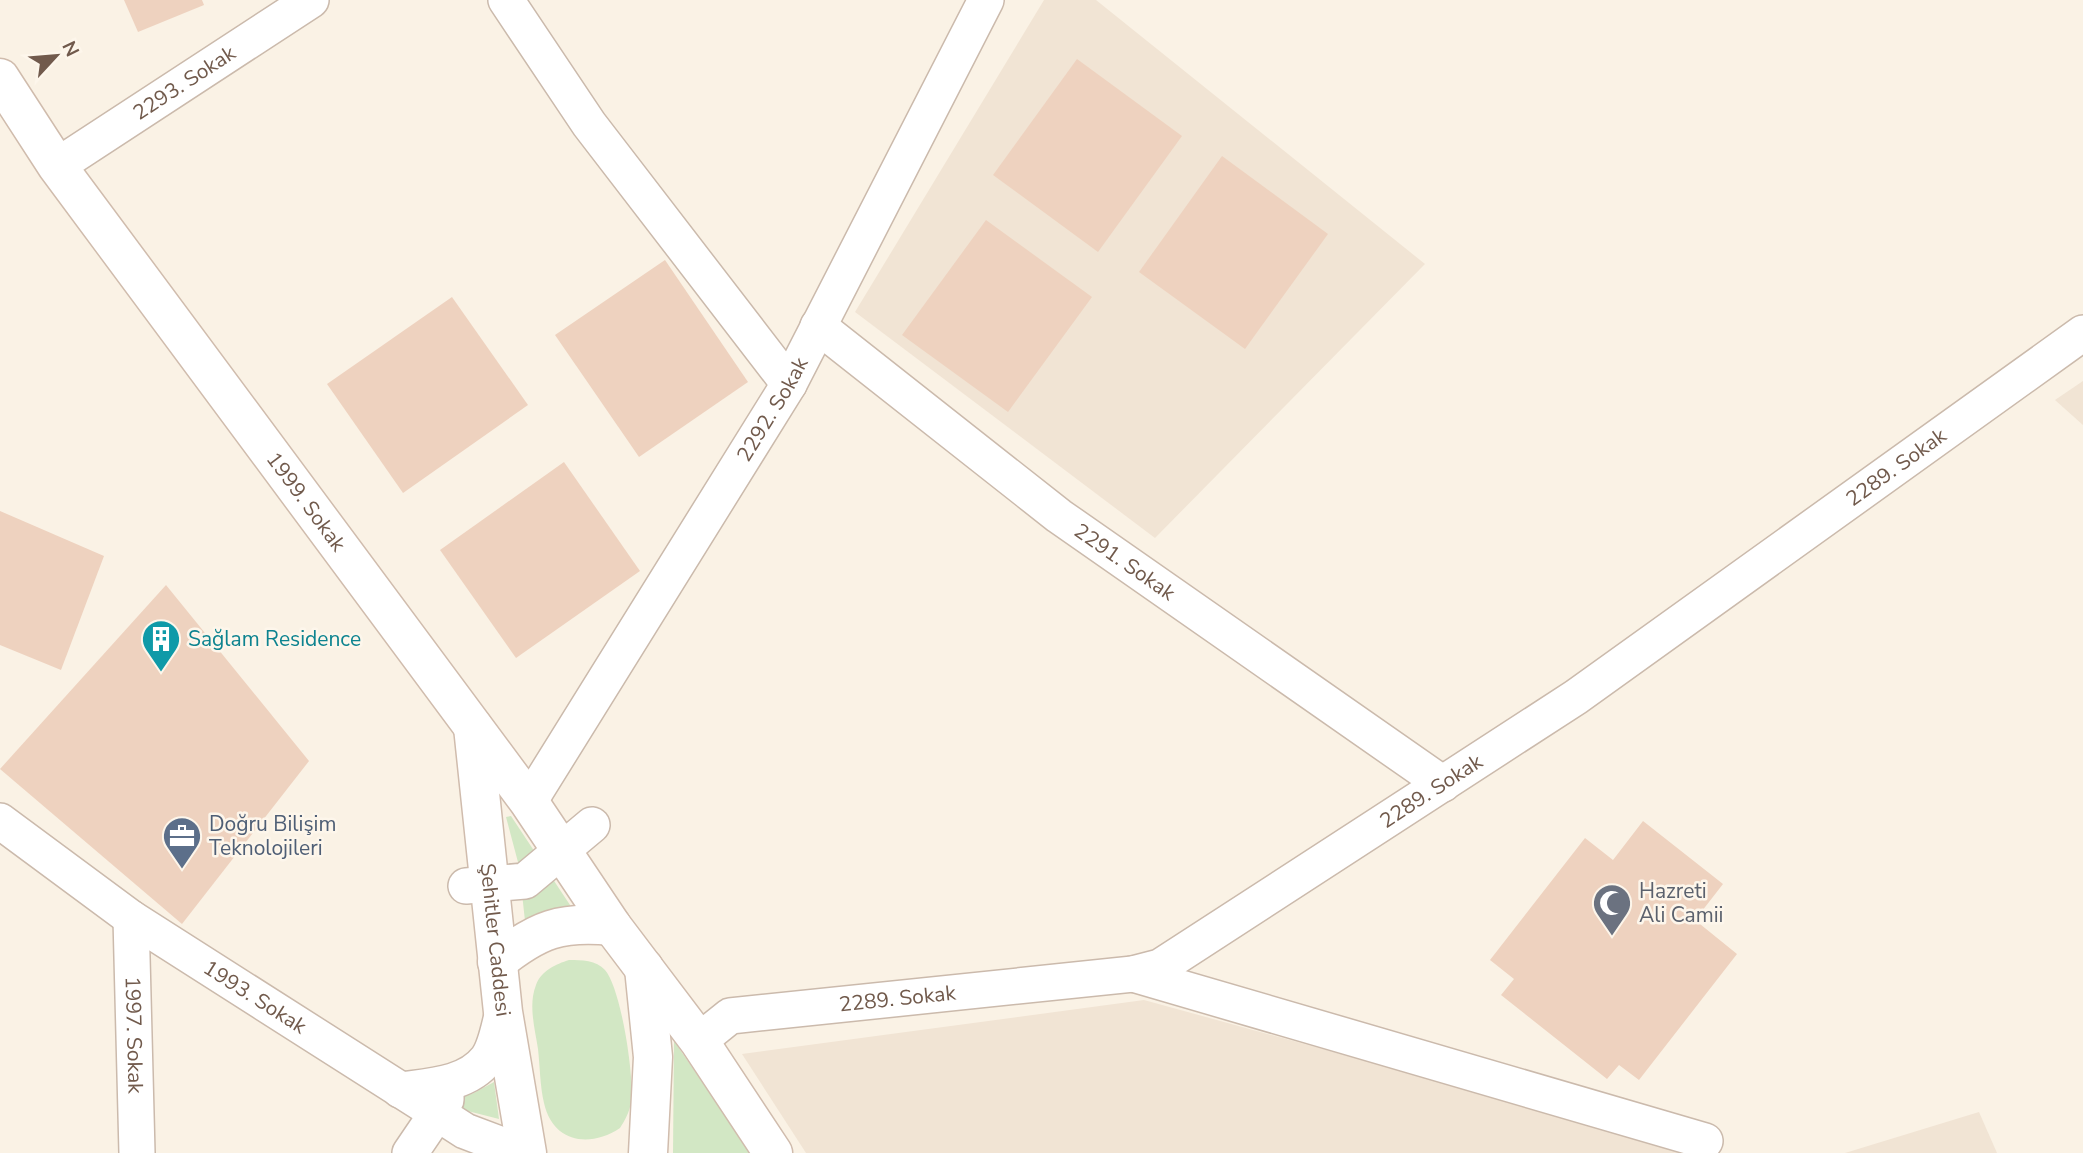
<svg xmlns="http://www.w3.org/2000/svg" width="2083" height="1153" viewBox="0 0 2083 1153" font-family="'Nunito Sans',sans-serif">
<rect width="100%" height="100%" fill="#faf2e5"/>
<!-- residential -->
<g fill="#f1e4d4">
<polygon points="1044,0 1096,0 1425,264 1155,538 855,312"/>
<polygon points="2083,381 2083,425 2055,400"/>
<polygon points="1144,1000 1701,1153 806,1153 742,1054"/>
<polygon points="1979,1112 1997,1153 1845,1153"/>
</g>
<!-- green -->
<g fill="#d2e7c4">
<polygon points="511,816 572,908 525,921 519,866 506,817"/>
<path d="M 569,960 C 582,960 596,960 605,970 C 621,988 635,1079 631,1103 C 629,1113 625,1120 620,1128 C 590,1148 553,1143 544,1103 C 540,1086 540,1067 538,1049 C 535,1029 528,1005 536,985 C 541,971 556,964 569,960 Z"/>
<polygon points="674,1041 751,1153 673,1153"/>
<polygon points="494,1082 499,1119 452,1107 455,1097 472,1094"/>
</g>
<!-- building -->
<g fill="#eed2bf">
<polygon points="124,0 202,0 204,5 138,32"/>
<polygon points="1077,59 1182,136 1098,252 993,175"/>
<polygon points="1222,156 1328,234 1245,349 1139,272"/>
<polygon points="986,220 1092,297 1008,412 902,335"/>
<polygon points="665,260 748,382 639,457 555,335"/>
<polygon points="452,297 528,405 403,493 327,384"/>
<polygon points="564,462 640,571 516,658 440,550"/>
<polygon points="0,511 104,556 61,670 0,645"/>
<polygon points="166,585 309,761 182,924 0,769"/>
<polygon points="1643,821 1723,884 1695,920 1737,954 1639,1080 1619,1065 1607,1079 1501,995 1514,979 1490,960 1585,838 1613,860"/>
</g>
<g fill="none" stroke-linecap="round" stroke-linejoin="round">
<!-- street casing -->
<g stroke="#cbbaac" stroke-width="38">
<g id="street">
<polyline points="506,0 589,124 789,384"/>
<path id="s1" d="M 57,166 L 311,0"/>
<path id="s2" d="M 818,326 L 1059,516 L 1443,784"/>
<path id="s3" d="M 529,802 L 789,384 L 986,0"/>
<path id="s4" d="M 0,821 L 131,918 L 437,1113 L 465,1131 L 523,1153"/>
<polyline points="466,886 525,881 592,825"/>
<path id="s5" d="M 131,918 L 137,1153"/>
<polyline points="1133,974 1705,1141"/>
<path id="s6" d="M 699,1041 L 730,1016 L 1133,974 L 1160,967 L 1576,697 L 2083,333"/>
<path d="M 400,1090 C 429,1086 467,1085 487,1059 C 496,1047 499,1026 503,1012"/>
<polyline points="410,1153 446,1100 446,1095"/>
</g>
</g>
<!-- secondary casing -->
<g stroke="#d0bcad" stroke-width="41">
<g id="secondary">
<path id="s7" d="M 0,78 L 57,166 L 529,802 L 612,926 L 699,1041 L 773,1153"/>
<path id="s8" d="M 473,727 L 503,1012 L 527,1153"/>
<path d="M 497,962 C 538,929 561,921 612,926"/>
<polyline points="644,968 653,1057 648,1153"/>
</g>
</g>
<!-- street -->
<use href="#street" stroke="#fff" stroke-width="35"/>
<!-- secondary -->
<use href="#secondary" stroke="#fff" stroke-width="38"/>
</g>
<!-- icons -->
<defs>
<g id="building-pin" transform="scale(2.0125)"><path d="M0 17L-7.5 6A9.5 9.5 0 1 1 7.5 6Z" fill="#0f9aa8" stroke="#fdf6eb"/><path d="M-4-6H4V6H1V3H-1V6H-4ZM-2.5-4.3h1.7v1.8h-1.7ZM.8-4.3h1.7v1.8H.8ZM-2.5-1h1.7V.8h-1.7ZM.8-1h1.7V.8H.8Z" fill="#fff"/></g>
<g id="office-pin" transform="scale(2.0125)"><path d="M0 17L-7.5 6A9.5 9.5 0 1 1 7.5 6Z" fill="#5c6f8a" stroke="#fdf6eb"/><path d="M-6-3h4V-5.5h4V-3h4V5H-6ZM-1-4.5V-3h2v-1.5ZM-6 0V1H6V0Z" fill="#fff"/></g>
<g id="mosque-pin" transform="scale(2.0125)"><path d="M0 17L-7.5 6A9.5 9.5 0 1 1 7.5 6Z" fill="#6b7280" stroke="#fdf6eb"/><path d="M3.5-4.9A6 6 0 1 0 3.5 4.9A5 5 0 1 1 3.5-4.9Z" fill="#fff"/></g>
</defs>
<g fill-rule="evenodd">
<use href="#building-pin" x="161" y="639"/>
<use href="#office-pin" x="182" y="836"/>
<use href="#mosque-pin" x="1612" y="903"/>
</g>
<g text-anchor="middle" stroke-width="5" stroke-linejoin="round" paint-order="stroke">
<!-- street labels -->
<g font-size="21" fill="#715a4c" stroke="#fdf6eb">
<text dy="7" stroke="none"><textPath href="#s1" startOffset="152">2293. Sokak</textPath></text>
<text dy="7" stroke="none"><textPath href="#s3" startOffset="462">2292. Sokak</textPath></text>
<text dy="7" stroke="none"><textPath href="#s6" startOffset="1363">2289. Sokak</textPath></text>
<text dy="7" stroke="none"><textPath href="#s7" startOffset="523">1999. Sokak</textPath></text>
<text dy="7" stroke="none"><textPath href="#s2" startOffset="387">2291. Sokak</textPath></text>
<text dy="7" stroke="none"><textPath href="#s6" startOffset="796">2289. Sokak</textPath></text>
<text dy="7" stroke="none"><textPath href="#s8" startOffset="214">Şehitler Caddesi</textPath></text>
<text dy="7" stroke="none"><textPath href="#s4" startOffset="310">1993. Sokak</textPath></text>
<text dy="7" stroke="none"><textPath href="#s6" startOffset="208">2289. Sokak</textPath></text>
<text dy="7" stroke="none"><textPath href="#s5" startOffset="117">1997. Sokak</textPath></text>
</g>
<!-- culture labels -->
<g font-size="21" fill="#0d838f" stroke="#fdf6eb" text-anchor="start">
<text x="188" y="646">Sağlam Residence</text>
</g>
<!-- service labels -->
<g font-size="21" fill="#4e5e75" stroke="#fdf6eb" text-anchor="start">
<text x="209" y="831">Doğru Bilişim<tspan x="209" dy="24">Teknolojileri</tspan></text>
</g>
<!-- worship labels -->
<g font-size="21" fill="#5b616d" stroke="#fdf6eb" text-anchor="start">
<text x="1639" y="898">Hazreti<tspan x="1639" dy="24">Ali Camii</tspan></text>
</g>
</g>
<!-- north arrow -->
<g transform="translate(56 56) rotate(64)" stroke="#fdf6eb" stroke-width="5" paint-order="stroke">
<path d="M0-5L12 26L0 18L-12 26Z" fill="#715a4c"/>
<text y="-10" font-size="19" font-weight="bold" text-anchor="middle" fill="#715a4c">N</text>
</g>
</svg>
